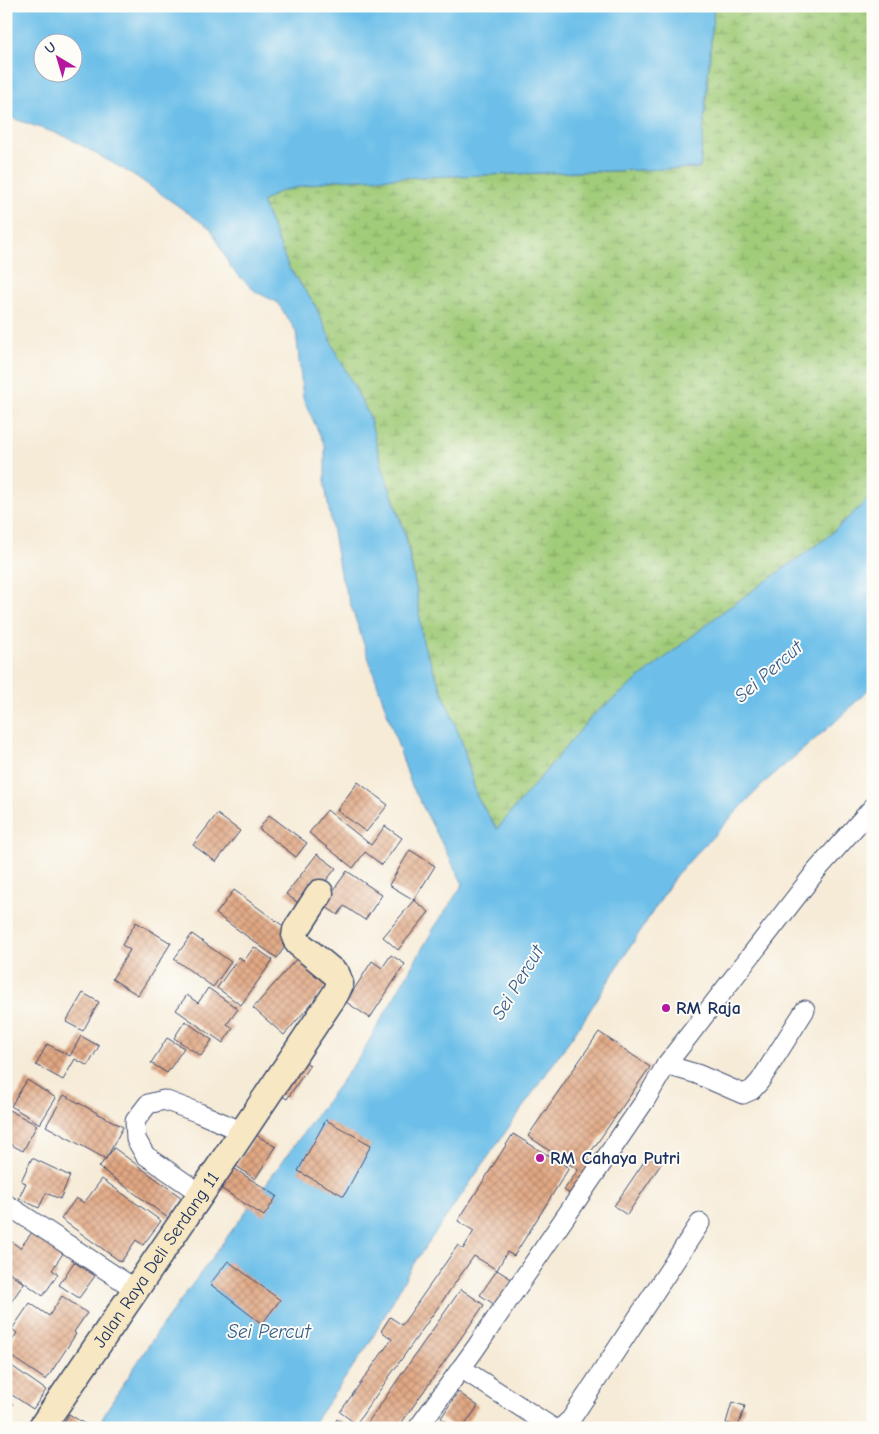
<svg xmlns="http://www.w3.org/2000/svg" width="879" height="1434" viewBox="0 0 879 1434" font-family="'Comic Neue',sans-serif">
<defs>
<pattern id="wetland-marsh" width="20" height="14" patternUnits="userSpaceOnUse" patternTransform="scale(1.25)"><rect width="20" height="14" fill="#a1cc79"/><path d="M1 5h8M5 5V1M11 12h8M15 12V8" fill="none" stroke="#82a666"/></pattern>
<pattern id="building-cross-hatch" width="8" height="8" patternUnits="userSpaceOnUse" patternTransform="scale(1.25)"><rect width="8" height="8" fill="#e1a782"/><path d="M0 0l8 8M0 8l8-8" fill="none" stroke="#b6886e"/></pattern>
</defs>
<rect width="100%" height="100%" fill="#fdfcf7"/>
<filter id="ink" filterUnits="userSpaceOnUse"><feTurbulence type="fractalNoise" baseFrequency=".02" numOctaves="2"/><feDisplacementMap in="SourceGraphic" scale="10" xChannelSelector="R" yChannelSelector="G"/><feConvolveMatrix kernelMatrix="1 2 1 2 8 2 1 2 1" color-interpolation-filters="sRGB"/></filter>
<filter id="wash" filterUnits="userSpaceOnUse"><feTurbulence type="fractalNoise" baseFrequency=".0096" numOctaves="4" result="noise"/><feDisplacementMap in="SourceGraphic" scale="20" xChannelSelector="R" yChannelSelector="G"/><feGaussianBlur stdDeviation="1.12" result="paint"/><feColorMatrix in="noise" values="0 0 0 0 0 0 0 0 0 0 0 0 0 0 0 0 0 1.4 0 .05"/><feComposite in="paint" operator="in"/></filter>
<g filter="url(#wash)">
<rect width="100%" height="100%" fill="#f6ebd7"/>
<!-- wetland -->
<polygon fill="url(#wetland-marsh)" stroke="#5e7e6c" points="714,6 873,6 873,495 825,539 721,613 592,716 497,829 477,797 462,742 423,643 416,588 406,534 382,466 369,415 334,348 315,305 289,268 262,202 280,191 333,180 700,168"/>
<!-- water -->
<path fill="#6dbfe9" stroke="#4477a4" fill-rule="evenodd" d="M 6,6 L 714,6 L 700,168 L 333,180 L 280,191 L 262,202 L 289,268 L 315,305 L 334,348 L 369,415 L 382,466 L 405,534 L 416,588 L 423,643 L 462,742 L 477,797 L 497,829 L 592,716 L 721,613 L 825,539 L 873,495 L 873,685 L 835,722 L 766,781 L 676,875 L 585,1018 L 412,1266 L 369,1344 L 310,1428 L 98,1428 L 106,1411 L 156,1334 L 362,1053 L 434,928 L 463,884 L 411,784 L 340,573 L 325,486 L 325,446 L 303,398 L 296,331 L 277,302 L 256,292 L 231,268 L 211,229 L 137,177 L 67,137 L 6,116 ZM 42,42 L 72,42 L 72,72 L 42,72 Z"/>
<g id="blocks">
<!-- building -->
<g fill="url(#building-cross-hatch)">
<polygon points="358,782 388,805 366,832 337,810"/>
<polygon points="327,810 371,845 385,826 402,838 382,865 365,852 353,868 309,833"/>
<polygon points="217,814 240,831 216,862 193,845"/>
<polygon points="269,815 307,843 296,857 259,829"/>
<polygon points="410,850 435,866 414,900 429,912 398,950 383,937 414,900 389,885"/>
<polygon points="317,854 336,868 305,908 286,894"/>
<polygon points="347,871 382,895 365,920 344,906 338,915 323,905"/>
<polygon points="234,890 294,934 277,958 216,914"/>
<polygon points="136,922 171,943 138,995 112,979 130,950 122,945"/>
<polygon points="192,934 231,962 213,987 174,959"/>
<polygon points="254,947 273,960 241,1005 217,988 239,957 244,961"/>
<polygon points="391,955 405,964 370,1018 346,1002 372,961 382,968"/>
<polygon points="299,956 334,978 284,1035 253,1008"/>
<polygon points="208,988 238,1009 227,1024 233,1028 223,1043 176,1010 187,995 198,1003"/>
<polygon points="83,993 99,1002 83,1031 66,1022"/>
<polygon points="185,1021 212,1040 201,1056 174,1038"/>
<polygon points="599,1032 650,1067 586,1159 596,1165 574,1197 564,1190 578,1170 528,1136"/>
<polygon points="81,1036 99,1046 88,1066 75,1059 63,1080 36,1065 47,1044 70,1056"/>
<polygon points="167,1038 184,1048 167,1073 151,1063"/>
<polygon points="298,1057 310,1065 287,1099 274,1091"/>
<polygon points="27,1080 56,1098 40,1124 11,1106"/>
<polygon points="64,1095 123,1127 106,1159 46,1126"/>
<polygon points="9,1110 37,1125 23,1151 6,1142 6,1115"/>
<polygon points="326,1120 371,1145 344,1196 298,1171"/>
<polygon points="513,1134 569,1168 514,1256 507,1252 497,1270 513,1280 497,1306 480,1295 497,1270 474,1256 356,1424 340,1412 392,1339 381,1331 390,1317 402,1325 458,1245 463,1249 474,1231 458,1221"/>
<polygon points="256,1135 276,1147 255,1179 236,1166"/>
<polygon points="114,1148 182,1198 168,1218 99,1167"/>
<polygon points="650,1153 663,1161 627,1215 614,1206"/>
<polygon points="32,1158 70,1176 60,1199 46,1193 39,1208 19,1198 26,1183 21,1181"/>
<polygon points="227,1164 277,1196 264,1216 214,1184"/>
<polygon points="102,1179 161,1221 143,1245 136,1240 121,1262 61,1219 76,1198 84,1203"/>
<polygon points="33,1231 64,1252 52,1270 58,1274 43,1296 6,1269 6,1250 12,1242 20,1248"/>
<polygon points="228,1261 280,1300 262,1324 210,1284"/>
<polygon points="74,1262 95,1276 79,1298 59,1285"/>
<polygon points="6,1272 24,1283 9,1305 6,1303"/>
<polygon points="461,1289 484,1305 398,1428 364,1428"/>
<polygon points="62,1296 87,1313 74,1332 76,1334 46,1380 6,1353 6,1350 17,1333 12,1329 30,1303 49,1316"/>
<polygon points="6,1362 46,1390 33,1409 6,1391"/>
<polygon points="458,1392 478,1406 463,1428 455,1428 441,1418"/>
<polygon points="6,1399 13,1404 6,1414"/>
<polygon points="732,1402 745,1406 738,1427 726,1423"/>
<polygon points="69,1414 91,1428 61,1428"/>
<polygon points="337,1419 350,1428 331,1428"/>
</g>
</g>
</g>
<g filter="url(#ink)">
<use href="#blocks" fill-opacity="0" stroke="#3c4b70" stroke-width="1"/>
<g fill="none" stroke-linecap="round" stroke-linejoin="round">
<!-- street casing -->
<g stroke="#3c4b70" stroke-width="21">
<g id="street">
<polyline points="666,1065 817,870 873,807"/>
<polyline points="201,1194 145,1155 136,1139 135,1121 148,1104 164,1100 199,1113 243,1132"/>
<polyline points="6,1204 135,1289"/>
<polyline points="461,1368 553,1428"/>
<polyline points="418,1428 475,1349 646,1099 666,1065 697,1074 743,1094 752,1090 760,1081 805,1010"/>
<polyline points="558,1428 561,1428 571,1419 700,1223"/>
</g>
</g>
<!-- secondary casing -->
<g stroke="#3c4b70" stroke-width="29">
<g id="secondary">
<path id="s1" d="M 41,1428 L 201,1194 L 336,993 L 340,984 L 337,975 L 298,943 L 295,937 L 296,930 L 320,893"/>
</g>
</g>
<!-- street -->
<use href="#street" stroke="#fff" stroke-width="19"/>
<!-- secondary -->
<use href="#secondary" stroke="#f7e8c3" stroke-width="26"/>
</g>
</g>
<!-- markers -->
<g fill="#b5179e" stroke="#fdfcf7" stroke-width="2">
<circle cx="666" cy="1008" r="5"/>
<circle cx="540" cy="1158" r="5"/>
</g>
<g text-anchor="middle" stroke-width="4" stroke-linejoin="round" paint-order="stroke">
<!-- poi labels -->
<g font-size="18" font-weight="bold" fill="#1b2f5e" stroke="#fdfcf7" text-anchor="start">
<text x="676" y="1014">RM Raja</text>
<text x="550" y="1164">RM Cahaya Putri</text>
</g>
<!-- street labels -->
<g font-size="18" fill="#1b2f5e" stroke="#fdfcf7">
<text dy="6" stroke="none"><textPath href="#s1" startOffset="204">Jalan Raya Deli Serdang 11</textPath></text>
</g>
<!-- water labels -->
<g font-size="19" font-style="italic" fill="#345a88" stroke="#fdfcf7">
<text transform="translate(768 671) rotate(-41)" y="7">Sei Percut</text>
<text transform="translate(517 982) rotate(-59)" y="7">Sei Percut</text>
<text x="269" y="1338">Sei Percut</text>
</g>
</g>
<!-- margin -->
<rect width="879" height="1434" fill="none" stroke="#fdfcf7" stroke-width="25"/>
<!-- north arrow -->
<g transform="translate(58 58) rotate(322)"><circle r="24" fill="#fdfcf7" stroke="#a3aaba"/>
<path d="M0-4L9 19L0 12L-9 19Z" fill="#b5179e"/>
<text y="-8" font-size="14" font-weight="bold" text-anchor="middle" fill="#1b2f5e">U</text>
</g>
</svg>
